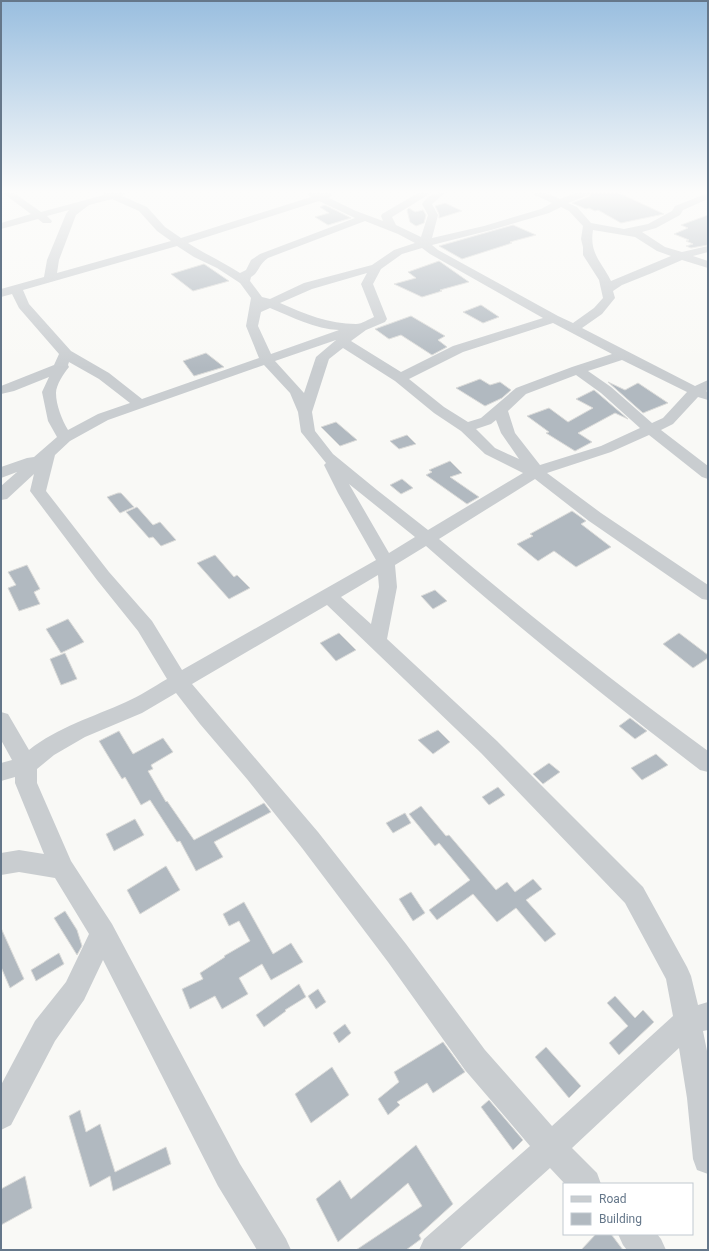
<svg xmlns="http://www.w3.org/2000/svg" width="709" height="1251" viewBox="0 0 709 1251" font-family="Roboto,sans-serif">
<rect width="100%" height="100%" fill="#f9f9f6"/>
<!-- building -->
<g fill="#b1b9c0" stroke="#dbdbd9">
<polygon points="591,193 619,193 664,214 621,223 598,210 595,211 589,208 586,209 572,203 590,196"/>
<polygon points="445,203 462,211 439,218 439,214 435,206"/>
<polygon points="325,205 351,218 328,225 315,217 329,213 320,207"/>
<polygon points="409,208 415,212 423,210 426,215 424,223 416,226 410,222 407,210"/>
<polygon points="708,215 708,245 691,248 686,246 693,244 686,241 689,240 674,234 688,228 681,225"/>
<polygon points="513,225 536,235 510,242 512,243 462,259 439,246"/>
<polygon points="439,261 469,282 440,290 442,291 422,297 394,284 416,278 408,272"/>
<polygon points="204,264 229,281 193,291 171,274"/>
<polygon points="481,305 499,317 483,323 463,312"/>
<polygon points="411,316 445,336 438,340 447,347 432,355 401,335 389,339 375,329"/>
<polygon points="206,353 224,367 194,376 183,361"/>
<polygon points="480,379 490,385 500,382 511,390 502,398 485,406 456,388"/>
<polygon points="608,382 625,390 638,383 668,403 643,413"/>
<polygon points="594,390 628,419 615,413 578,433 592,442 575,451 546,433 549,432 527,416 549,408 568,422 593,408 576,399"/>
<polygon points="336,422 357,440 340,446 321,427"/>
<polygon points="407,435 416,444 399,449 390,441"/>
<polygon points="450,461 462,473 450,477 479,497 467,504 426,475 432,472 429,470"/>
<polygon points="402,479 413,488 401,494 390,485"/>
<polygon points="118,493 121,493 134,507 120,513 107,497"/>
<polygon points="137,507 153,525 160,522 176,540 161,546 153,537 149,538 126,512"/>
<polygon points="572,511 586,521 581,524 611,547 576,567 554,551 538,561 517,544 533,536 530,534"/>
<polygon points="215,555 234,577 237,575 250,588 229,599 197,563"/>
<polygon points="27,565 40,589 34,592 40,604 19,611 8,588 16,585 8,572"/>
<polygon points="435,590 447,601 433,609 421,596"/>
<polygon points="68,619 84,642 61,653 46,629"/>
<polygon points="339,633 356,650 336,661 320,643"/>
<polygon points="679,633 708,655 708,658 693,668 663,644"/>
<polygon points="65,653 77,679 61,685 50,659"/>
<polygon points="630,718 647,731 635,739 619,726"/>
<polygon points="438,730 450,742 433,754 418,740"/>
<polygon points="119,731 133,754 163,738 173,752 151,765 153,769 148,771 166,802 167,801 194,840 264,803 271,812 214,842 223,857 196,871 180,841 177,842 150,800 141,805 125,777 122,779 99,741"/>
<polygon points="656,754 668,765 642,780 631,768"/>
<polygon points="549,763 560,772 543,784 533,774"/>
<polygon points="498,787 505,795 489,805 482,797"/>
<polygon points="421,806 446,836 449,835 496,890 507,882 515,892 533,879 542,889 526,900 556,934 545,942 516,908 497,922 473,894 437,920 429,910 470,880 439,843 435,846 409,814"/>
<polygon points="405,813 411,823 393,833 386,823"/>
<polygon points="135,819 144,835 114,851 106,834"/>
<polygon points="166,866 180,890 140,914 127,890"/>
<polygon points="411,892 425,913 413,921 399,899"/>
<polygon points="244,902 273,954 291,943 303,962 271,980 262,964 239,978 248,994 222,1009 215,996 190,1009 182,989 203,979 200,973 225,957 224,956 250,941 239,921 229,926 223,914"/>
<polygon points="65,911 77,930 82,946 77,955 54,918"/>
<polygon points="1,928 24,979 10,988 1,967"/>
<polygon points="59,953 64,964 36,981 31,970"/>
<polygon points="299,984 306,997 285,1010 286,1011 264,1027 256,1015"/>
<polygon points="318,989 326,1002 316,1009 308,996"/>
<polygon points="615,996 635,1018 643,1010 654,1022 619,1055 609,1043 628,1026 607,1003"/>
<polygon points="345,1024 351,1033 339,1043 333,1033"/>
<polygon points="443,1042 465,1072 433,1093 427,1083 397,1102 400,1105 388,1115 378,1099 399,1082 394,1072"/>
<polygon points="546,1047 581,1086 569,1098 535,1057"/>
<polygon points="332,1067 349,1095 311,1123 295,1094"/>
<polygon points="489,1100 523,1140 513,1150 481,1107"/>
<polygon points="80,1110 86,1132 100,1124 115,1172 166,1147 171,1164 113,1191 110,1176 90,1187 69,1116"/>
<polygon points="416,1145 453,1204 419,1235 421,1239 406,1250 356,1250 422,1206 408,1183 338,1242 316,1199 340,1180 351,1199"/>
<polygon points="25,1176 32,1208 1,1225 1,1189"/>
<polygon points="596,1234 611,1234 623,1250 581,1250"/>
</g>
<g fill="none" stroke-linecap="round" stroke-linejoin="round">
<!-- minor -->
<g fill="#c9cdd0" fill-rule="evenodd">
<path d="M 3,193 L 14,193 L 41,212 L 104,195 L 103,193 L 126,193 L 122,196 L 147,207 L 165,227 L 181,238 L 311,197 L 307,193 L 331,193 L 332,195 L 329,198 L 356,211 L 383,221 L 381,216 L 382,214 L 418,193 L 429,193 L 428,195 L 392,217 L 396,225 L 421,237 L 428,215 L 422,204 C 428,195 434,193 445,193 L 432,204 L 438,215 L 432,238 L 484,226 L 541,209 L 552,203 L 535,195 L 534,193 L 546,193 L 560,199 L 575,193 L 590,193 L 589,195 L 568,203 L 577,207 L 591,223 L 624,229 L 648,224 L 672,211 L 675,206 L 708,193 L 708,199 L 683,210 L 680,215 L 656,228 L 642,232 L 665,247 L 682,252 L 708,246 L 708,252 L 693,256 L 708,261 L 708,268 L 682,260 L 652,273 L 622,285 L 613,291 L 615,298 L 602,314 L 582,328 L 695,386 L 708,380 L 708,390 L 706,391 L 708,392 L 708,400 L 698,397 L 673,424 L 661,430 L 708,466 L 708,479 L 702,477 L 649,435 L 611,452 L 547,473 L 601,513 L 708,585 L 708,600 L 702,599 L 589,521 L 535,479 L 439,539 C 526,613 616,684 708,751 L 708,772 L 700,770 C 606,698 514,624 426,546 L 395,565 L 397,587 L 387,639 L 497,741 L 643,887 L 687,967 L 691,976 L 698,1005 L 708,1002 L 708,1030 L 703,1031 L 708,1056 L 708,1174 L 697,1170 L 693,1159 L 687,1098 L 679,1048 L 572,1148 L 597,1173 L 601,1184 L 565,1184 L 550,1168 L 459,1250 L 419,1250 L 424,1239 L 530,1146 L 465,1070 L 388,962 L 302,848 L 247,779 L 200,724 L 176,693 L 142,713 L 85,737 L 54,755 L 37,769 L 37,783 L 71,861 L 112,924 L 240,1164 L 286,1239 L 291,1250 L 257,1250 L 218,1186 L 103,960 L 84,1000 L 55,1041 L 11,1125 L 1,1130 L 1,1085 L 35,1021 L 66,982 L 89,934 L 55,878 L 19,872 L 1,875 L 1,853 L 19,850 L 44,854 L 15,783 L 15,777 L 1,781 L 1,763 L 12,760 L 1,740 L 1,712 L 8,714 L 29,750 C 58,727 93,717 126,702 C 140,696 153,687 167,679 L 138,631 L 97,580 L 30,491 L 34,474 L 7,499 L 1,500 L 1,486 L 17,472 L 1,478 L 1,467 L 27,458 L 34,457 L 57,437 L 48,421 L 42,392 L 49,377 L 14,391 L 1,394 L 1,386 L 54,365 L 59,354 L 19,308 L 12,294 L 1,297 L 1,289 L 44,277 L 47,260 L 66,214 L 69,210 L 47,216 L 52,221 L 51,223 L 43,223 L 38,219 L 1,229 L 1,223 L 31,214 ZM 112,199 L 139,211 L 157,231 L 171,241 L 57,273 L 59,260 L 76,215 L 89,205 ZM 319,201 L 355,218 L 260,254 L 251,260 L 246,270 L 240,273 C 223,262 205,254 188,243 ZM 561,207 L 569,211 L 583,226 L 581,239 L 583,247 L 583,255 L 599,280 L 603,298 L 594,308 L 573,323 L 558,316 L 438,250 L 432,245 L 491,230 L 549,213 ZM 365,221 L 398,234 L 415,243 L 394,250 L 372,265 L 304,283 L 270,299 L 262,297 L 250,281 L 251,277 C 259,273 258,265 268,258 ZM 593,230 L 635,237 L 657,251 L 671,256 L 611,281 C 602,262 589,254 593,230 ZM 177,246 L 194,257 L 217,268 L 240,283 L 251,298 L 246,326 L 259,358 L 142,399 L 109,373 L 71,351 L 29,304 L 23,290 ZM 422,248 L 430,254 L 543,318 L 453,346 L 401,372 L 351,341 L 366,330 L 385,322 L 387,319 L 373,284 L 381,269 L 402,254 ZM 367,273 L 361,284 L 374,317 C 369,319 362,324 356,324 C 329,324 305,314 280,303 L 312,289 ZM 270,308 C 292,317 315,329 339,330 L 271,354 L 258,326 L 261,312 ZM 553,323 L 612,354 L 572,367 L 516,388 L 481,418 L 468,422 L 444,407 L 409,379 L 463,352 ZM 336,340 L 316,357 L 304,393 L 275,361 ZM 343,348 L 395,381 L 434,413 L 461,431 L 485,454 L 523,473 L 428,530 L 377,490 L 333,454 L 315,431 L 312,412 L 329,359 ZM 622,360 L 687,392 L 663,418 L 652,423 L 611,387 L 588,371 ZM 69,362 L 99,379 L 130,403 L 98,414 L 68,430 C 62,420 56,405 56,393 C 56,385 64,373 69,367 L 68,365 ZM 264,365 L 290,393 L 298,412 L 301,432 L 326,463 L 324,465 L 338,493 L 376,560 L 182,670 L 152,621 L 109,572 L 46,491 L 55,455 L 70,441 L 108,420 ZM 576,375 L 601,393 L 640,428 L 601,446 L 540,465 L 515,433 L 508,411 L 526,394 ZM 496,420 L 501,433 L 519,459 L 495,448 L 476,429 L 491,424 ZM 349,484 L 415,537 L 389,553 ZM 378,575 L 379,587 L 371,624 L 341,597 ZM 327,605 L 481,753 L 625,903 L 666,979 L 673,1016 L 552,1126 L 485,1050 L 406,944 L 318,832 L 192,684 Z"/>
<polygon points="618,1234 657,1234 661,1239 666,1250 627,1250 623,1245"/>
</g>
</g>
<!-- sky -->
<linearGradient id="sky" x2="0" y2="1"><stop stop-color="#99bedf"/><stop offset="0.52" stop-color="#fcfcfb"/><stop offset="1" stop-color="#fcfcfb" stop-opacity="0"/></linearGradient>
<rect width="709" height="368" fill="url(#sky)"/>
<!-- border -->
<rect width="709" height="1251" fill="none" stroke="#65778a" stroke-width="4"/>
<!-- legend -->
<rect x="563" y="1183" width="130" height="52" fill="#ffffff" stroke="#c1c9d0"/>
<rect x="571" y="1196" width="20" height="6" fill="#c9cdd0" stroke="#c1c9d0"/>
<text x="599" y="1203" font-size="12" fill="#65778a">Road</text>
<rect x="571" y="1213" width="20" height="12" fill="#b1b9c0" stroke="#c1c9d0"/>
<text x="599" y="1223" font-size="12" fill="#65778a">Building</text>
</svg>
